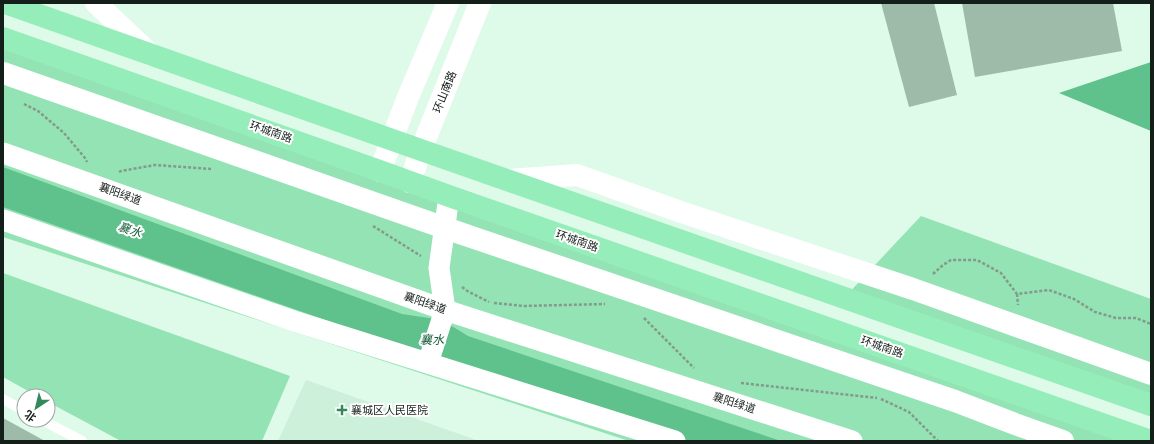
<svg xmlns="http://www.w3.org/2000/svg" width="1154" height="444" font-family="'Fira Sans','Noto Sans SC',sans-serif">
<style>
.built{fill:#ccf0d9}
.green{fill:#93e3b4}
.water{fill:#5fc18b}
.building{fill:#9ebaa8}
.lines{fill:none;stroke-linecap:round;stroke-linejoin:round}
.path{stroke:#85998c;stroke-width:2.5;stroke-dasharray:3 2;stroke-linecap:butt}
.lane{stroke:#fff;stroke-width:10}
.street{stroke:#fff;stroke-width:21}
.secondary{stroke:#fff;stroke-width:22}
.highway{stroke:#95edba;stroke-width:22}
.poi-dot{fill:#33895c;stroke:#fff;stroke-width:1.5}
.labels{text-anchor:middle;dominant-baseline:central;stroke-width:4;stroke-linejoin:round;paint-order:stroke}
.street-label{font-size:11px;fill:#151f19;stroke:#fff}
.poi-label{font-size:11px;fill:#151f19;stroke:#fff;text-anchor:start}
.water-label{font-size:12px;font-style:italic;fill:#165f3c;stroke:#fff}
</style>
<rect width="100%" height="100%" fill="#defae8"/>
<path class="built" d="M306,380l173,61h-201z"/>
<path class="green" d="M3,38l1148,403h-522l-626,-204z
M921,216l230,83v106l-307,-107z
M3,273l287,103 -28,65h-141l-73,-39v-6h-11l-34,-19z"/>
<path class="water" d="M1151,62v69l-92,-38z
M3,167l399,147 40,6 26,16 313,105h-102l-288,-98 -388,-136z"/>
<path class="building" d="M881,3h53l23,92 -48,12z
M962,3h151l9,48 -147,26z
M3,418l42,23h-42z"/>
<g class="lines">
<path class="path" d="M24,104l14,7 26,22 21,25 2,4
M119,172l2,-1 34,-6 56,4
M373,226l48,30
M933,274l10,-9 8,-5h26l24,13 16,21 32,-4 25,9 21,13 21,6h20l15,6
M462,287l7,5 20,10
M1017,294l1,11
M494,303l29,3 82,-2
M644,318l50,50
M741,383l136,15
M881,399l28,13 29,29"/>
<path class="lane" d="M3,399l21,12
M42,420l40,21"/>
<path class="street" d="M3,153l442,157 407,131
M3,220l291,101 381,120
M428,363l17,-53 -6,-42 10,-72"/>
<path class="secondary" d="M96,3l55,52
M3,73l442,155 510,173 60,23 48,17
M380,171l28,-74 40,-94
M508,180l69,-5 107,38 229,76 238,85
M410,182l11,-32 59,-147"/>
<path class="highway" d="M5,3l416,147 730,255
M3,38l377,133 69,25 702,245"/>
</g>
<path class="poi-dot" d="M340 404h4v4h4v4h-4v4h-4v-4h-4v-4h4z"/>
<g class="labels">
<g class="street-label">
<text transform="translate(445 92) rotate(-68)">环山南路</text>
<text transform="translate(271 132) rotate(19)">环城南路</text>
<text transform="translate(120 194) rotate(20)">襄阳绿道</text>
<text transform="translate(577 241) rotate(19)">环城南路</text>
<text transform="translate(425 303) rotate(19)">襄阳绿道</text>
<text transform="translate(882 347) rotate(19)">环城南路</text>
<text transform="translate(734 403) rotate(18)">襄阳绿道</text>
</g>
<g class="poi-label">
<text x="351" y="410">襄城区人民医院</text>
</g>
<g class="water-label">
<text transform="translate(130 230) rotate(19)">襄水</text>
<text x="432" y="340">襄水</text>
</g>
</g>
<rect width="1154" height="444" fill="none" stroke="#151f19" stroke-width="8"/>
<g transform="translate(36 408) rotate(215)"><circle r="19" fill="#ffffff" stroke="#a1a5a3"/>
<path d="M0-3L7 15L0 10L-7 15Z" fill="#33895c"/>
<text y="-6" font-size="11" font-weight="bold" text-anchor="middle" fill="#151f19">北</text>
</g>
</svg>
